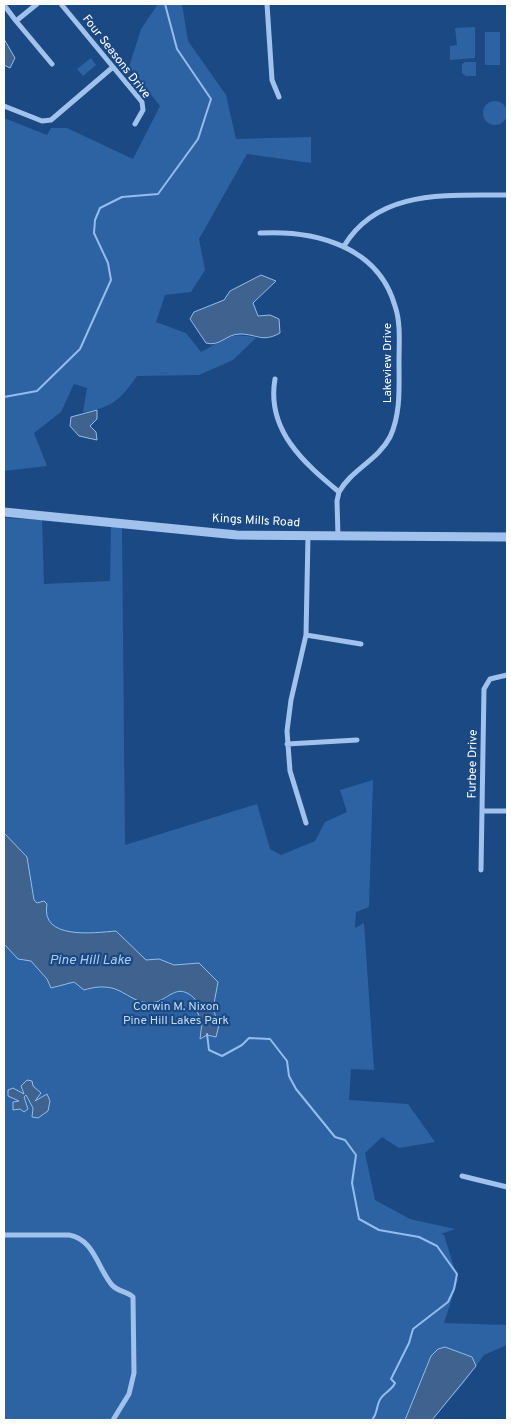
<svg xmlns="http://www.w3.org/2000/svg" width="511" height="1424" font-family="Overpass,sans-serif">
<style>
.green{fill:#2d63a3}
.water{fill:#3f628e;stroke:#92bdee}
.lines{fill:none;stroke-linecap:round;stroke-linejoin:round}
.stream{stroke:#92bdee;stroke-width:2}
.minor{stroke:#a0c2ec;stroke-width:5}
.tertiary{stroke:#a0c2ec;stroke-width:9}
.labels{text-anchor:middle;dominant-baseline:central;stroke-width:4.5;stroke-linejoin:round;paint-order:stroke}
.street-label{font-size:12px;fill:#fff;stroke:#1a4984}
.park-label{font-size:12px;fill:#c5dcf9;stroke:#1a4984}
.water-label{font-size:14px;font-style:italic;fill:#abccf3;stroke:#1a4984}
</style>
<rect width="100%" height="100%" fill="#1a4984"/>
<path class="green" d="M158,4h24l6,37 38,54 10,44 75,-2v26l-64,-9 -48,85 6,31 -14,22 -26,3 -9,27 30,11 15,19c23,-12 28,-21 55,-14l-23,22 -34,15 -62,1c-16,23 -25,32 -54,36l4,-24 -13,-4 -13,28 -27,21 13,33 -43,5v-353l43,17 4,-7h16l66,31 27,-53 -31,-39 12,-38z
M475,27v31l-25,2v-14l7,-1 -2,-17z
M485,32h15v33h-15z
M91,58l5,7 -13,11 -6,-7z
M465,62h11v14h-10l-4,-3v-9z
M483 113a12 12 0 1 1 24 0a12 12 0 1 1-24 0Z
M4,518l38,2 2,64 66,-3 1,-55 11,1 3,318 132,-41 13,45 11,6 34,-14 10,-19 22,-10 -7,-22 33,-10 -4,127 -13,5 -1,16 9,-5 10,147 -23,-1 -2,31 59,4 27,38 -36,6 -17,-11 -17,16 10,47 35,19 45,10 -14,5 3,1 14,45 -14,43 63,2v20l-23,10 -20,28 -32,37h-428z"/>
<path class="water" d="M4,39l11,19 -5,10 -6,-3z
M261,275l15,6 -23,22 5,13 12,-1 9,4 1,14c-18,10 -23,1 -40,1 -14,0 -20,13 -34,9l-16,-24 4,-7 30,-12 6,-9z
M97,410v9l-7,7 6,6 1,8 -18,-4 -9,-10 1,-9z
M4,833l23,24 7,43 3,3 7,-2 3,3c-7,36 46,29 69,27l30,29 13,-1 15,6 25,-2 19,19 -5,27 6,16 -3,12 -9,-2 -7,4 2,-16 -6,-14 -1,-10c-17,-17 -25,-1 -39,3 -19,4 -29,-10 -44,-14 -10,-2 -18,-1 -28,2l-10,-8 -23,6 -4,-9 -16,-18 -13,-2 -14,-15z
M27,1080l5,1 1,5 8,7 -6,8 12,-7 3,7 -2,10 -10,7 -6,-1 1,-9 -7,-13 -2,2 4,12 -4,3 -4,-3 -7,1v-8l6,-1 -11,-5v-6l5,-2 11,6 -3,-8z
M445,1347l27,10 4,9 -44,54h-27l26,-64 7,-7z"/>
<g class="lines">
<path class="stream" d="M4,397l33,-6 43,-42 31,-69 -3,-17 -14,-30 1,-13 5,-12 22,-11 36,-3 40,-55 13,-40 -34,-50 -12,-45
M207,1034l2,16 13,6 20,-11 7,-7 21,1 17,22 2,15 7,13 39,48 10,3 11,15 -4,28 7,36 20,11 40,7 18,9 20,28 -3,15 -6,13 -35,27 -4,14 -18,36 4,4c-3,7 -10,9 -14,15 -5,7 -3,15 -9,22"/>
<path class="minor" d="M61,4l81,98 1,8 -8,14
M267,4l5,76 7,17
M4,5l12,16 21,-17
M16,21l36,43
M4,106l38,15 9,-1 62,-53
M260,233c55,-3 118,13 135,73 6,17 4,38 4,56 0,25 2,51 -9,75 -12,23 -39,33 -51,55l-2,9 1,35
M344,246c35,-58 105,-50 163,-51
M275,379c-9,51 29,84 64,113
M306,635l55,9
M287,744l70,-4
M482,811h25
M306,823l-16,-52 -3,-40 4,-31 15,-65 2,-99
M481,870l3,-181 6,-10 17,-4
M462,1176l45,11
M4,1235h65c25,4 29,34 43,50 6,7 15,6 21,12l1,76 -5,21 -16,26"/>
<path class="tertiary" d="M4,512l233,23 270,2"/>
</g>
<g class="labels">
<g class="street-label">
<text transform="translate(116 57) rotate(52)">Four Seasons Drive</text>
<text transform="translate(388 363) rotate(-90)">Lakeview Drive</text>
<text transform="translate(256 521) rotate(3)">Kings Mills Road</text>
<text transform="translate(473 764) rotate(-89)">Furbee Drive</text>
</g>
<g class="park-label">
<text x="176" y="1007">Corwin M. Nixon<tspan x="176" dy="14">Pine Hill Lakes Park</tspan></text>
</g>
<g class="water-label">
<text x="90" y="960">Pine Hill Lake</text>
</g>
</g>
<rect width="511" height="1424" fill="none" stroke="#ffffff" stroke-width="10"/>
</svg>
